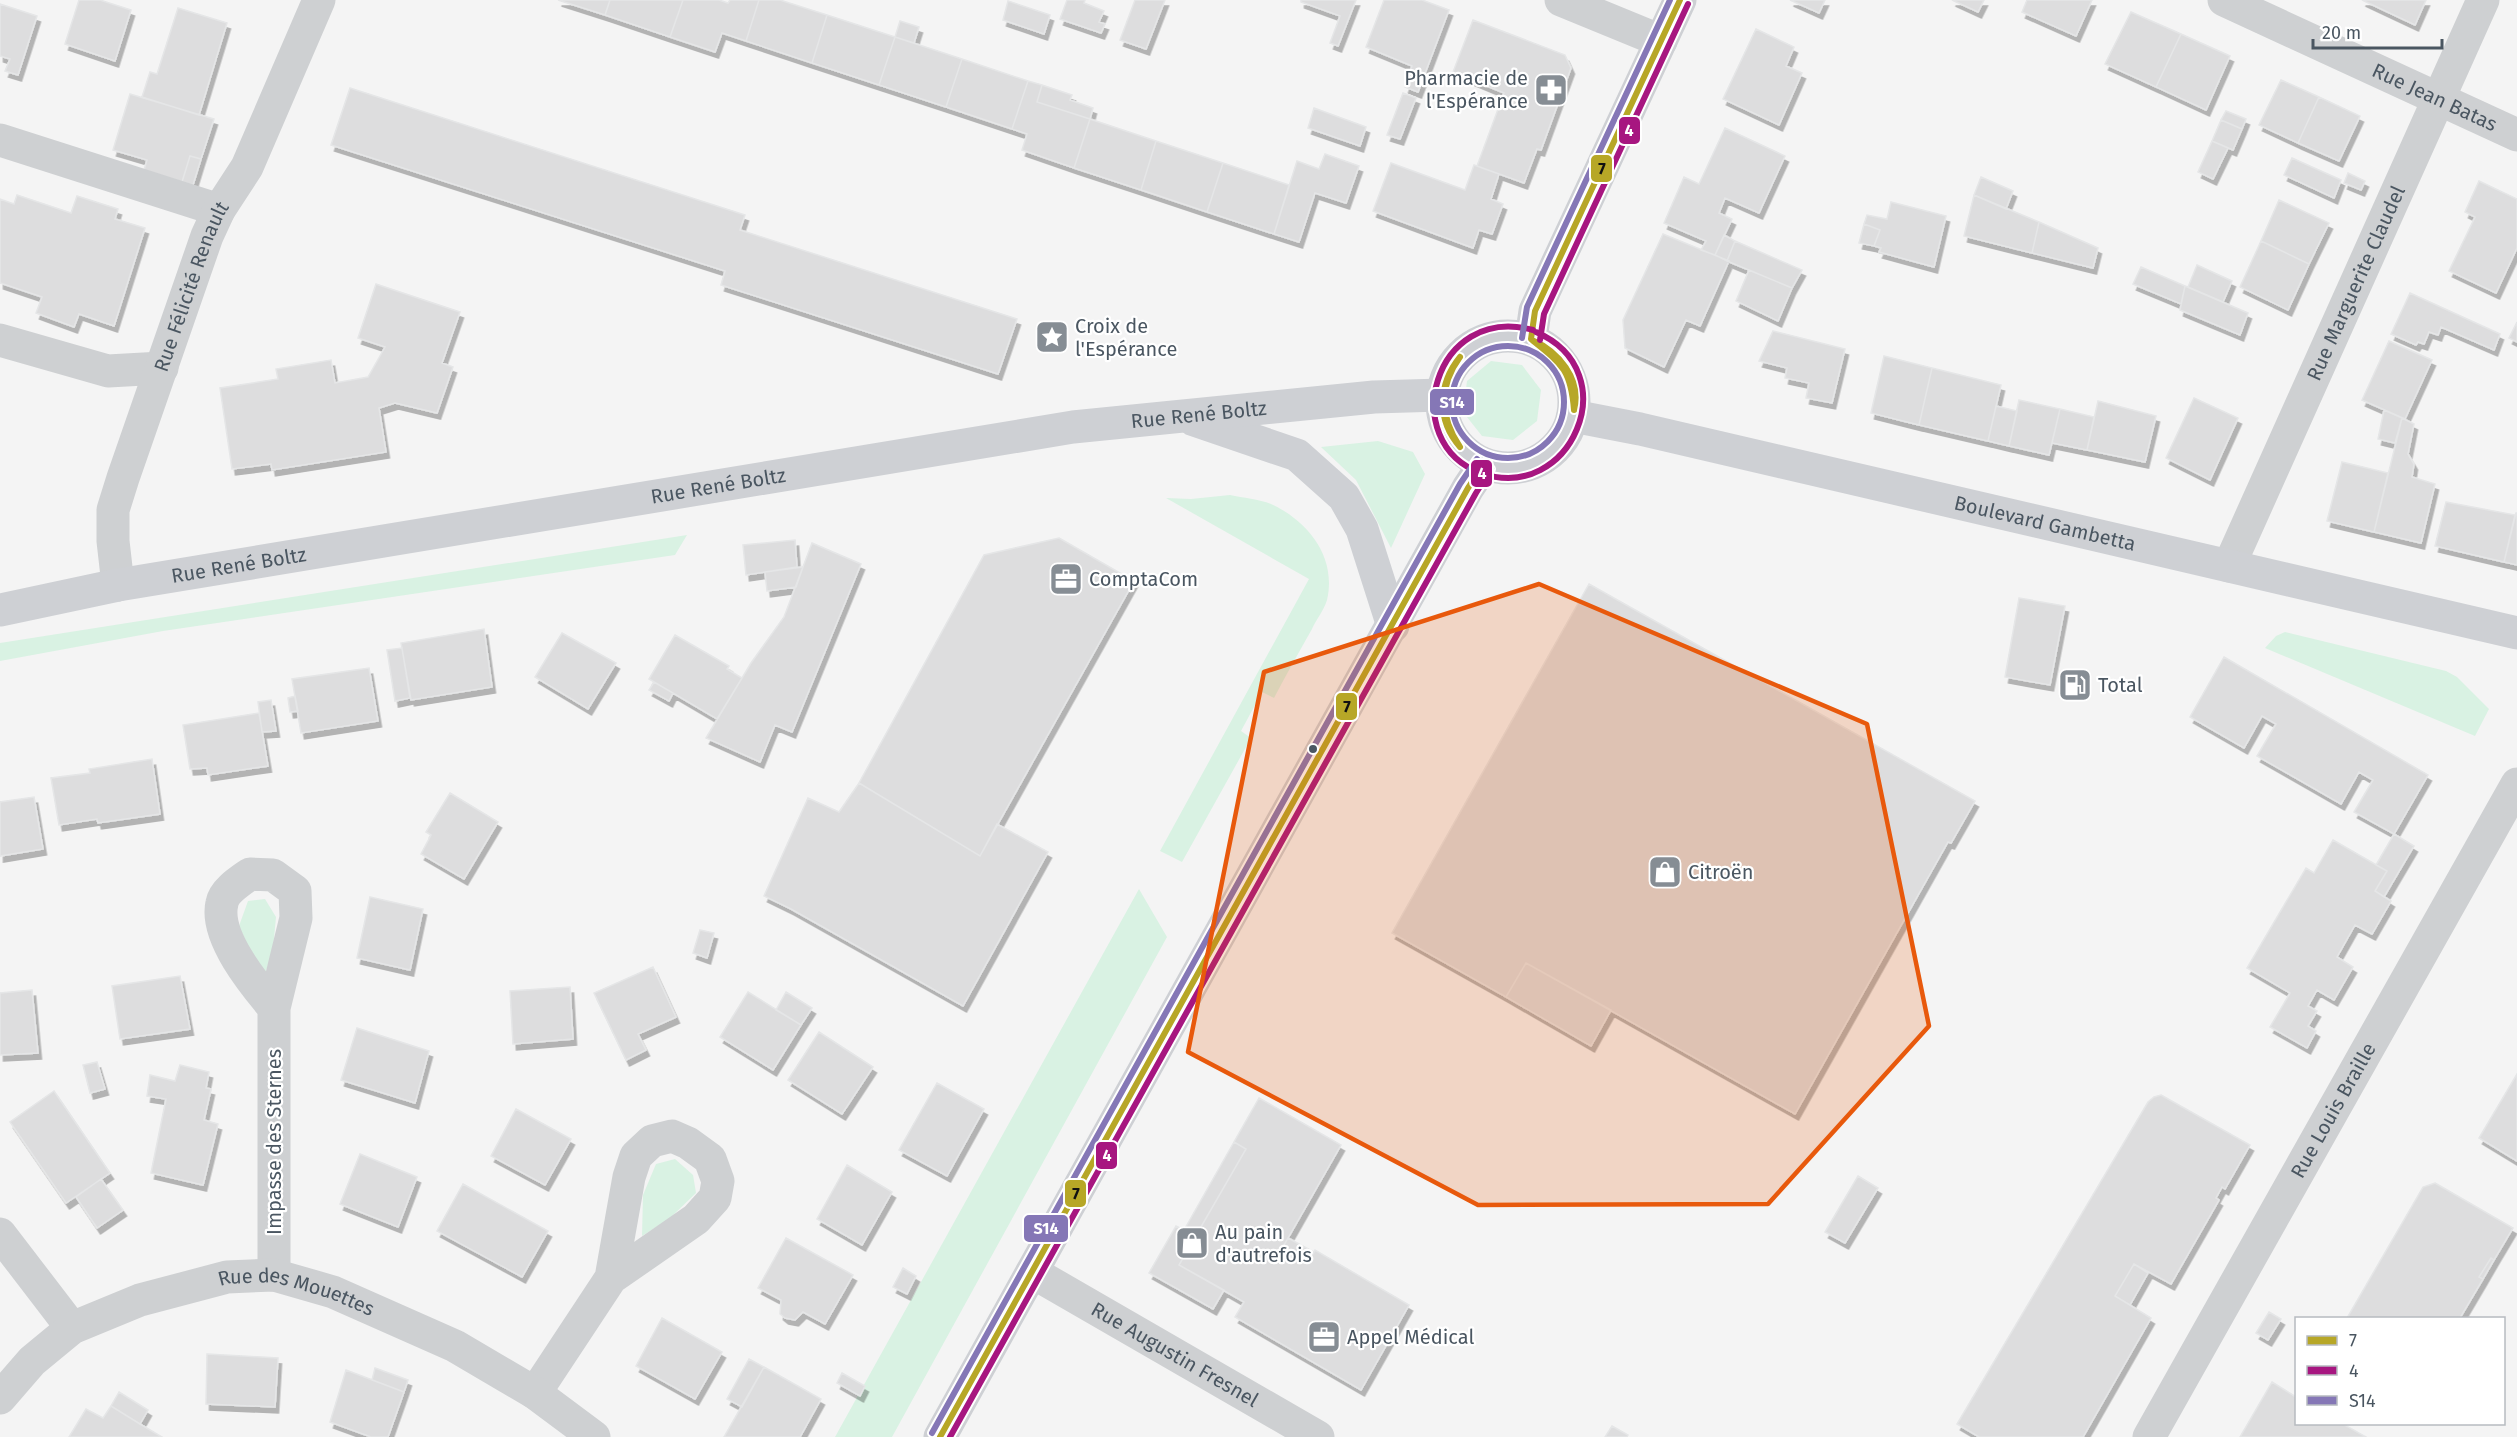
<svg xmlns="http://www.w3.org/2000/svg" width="2517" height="1437" font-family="'Fira Sans',sans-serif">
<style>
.green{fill:#d9f2e3}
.building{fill:#ddddde;stroke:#e5e6e7;stroke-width:1.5;filter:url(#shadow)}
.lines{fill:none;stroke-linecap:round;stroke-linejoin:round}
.minor{stroke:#ced0d2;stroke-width:33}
.tertiary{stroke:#ced0d2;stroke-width:33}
.secondary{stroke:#ced0d4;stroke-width:33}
.bus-1-casing{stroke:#fff;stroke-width:10}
.bus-2-casing{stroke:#fff;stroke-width:10}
.bus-3-casing{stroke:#fff;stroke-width:10}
.bus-1{stroke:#b7a727;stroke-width:6}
.bus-2{stroke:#a71680;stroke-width:6}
.bus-3{stroke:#8577b6;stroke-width:6}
.marked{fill:#e8590c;fill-opacity:0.2;stroke:#e8590c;stroke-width:4.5;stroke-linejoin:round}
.bus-dot{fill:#4a5661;stroke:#fff;stroke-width:2}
.labels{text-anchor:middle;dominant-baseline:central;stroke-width:4.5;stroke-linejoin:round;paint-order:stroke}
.poi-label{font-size:20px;fill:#4a5661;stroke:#fff;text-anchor:start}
.street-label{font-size:20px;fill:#4a5661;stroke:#fff}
.line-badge{stroke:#fff;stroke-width:2}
.badge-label{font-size:16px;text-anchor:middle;font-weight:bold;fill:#fff}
.pale-badge-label{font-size:16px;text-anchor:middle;font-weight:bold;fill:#111}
</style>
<defs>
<filter id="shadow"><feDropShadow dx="3.5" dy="6" stdDeviation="0" flood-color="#0004"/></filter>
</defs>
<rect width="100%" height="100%" fill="#f4f4f4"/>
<path class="green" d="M1491,361l31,4 19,25 -4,31 -24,19 -31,-4 -19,-24 4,-31z
M1378,441l35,11 12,22 -34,74 -35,-68 -35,-33z
M1230,495c13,3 29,4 41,9 37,17 66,53 56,96 -3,10 -11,20 -15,29 -13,23 -26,46 -38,69l-12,-6 -21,39 10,7 -69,124 -22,-11 149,-272 -143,-81 25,1z
M687,535l-12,20 -512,76 -163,30v-18z
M2285,632l161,39 11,6 32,32 -14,27 -210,-88 11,-12z
M1139,889l28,48 -275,500h-57z
M265,899l11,18 -3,32 -8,25 -13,-19 -13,-29 9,-25z
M675,1159l18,16 3,18 -27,26 -27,17 1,-41 13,-31z"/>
<path class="building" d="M79,0h21l31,10 -16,51 -50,-17z
M558,0h52l-5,15z
M610,0h73l-13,37 -65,-22z
M683,0h36l9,3 2,-3h29l-13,41 -24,-8 -7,19 -45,-15z
M759,0h21l47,15 -15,48 -66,-22z
M1067,0h18l-1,3 20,8 -5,11 6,2 -4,9 -41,-14z
M1135,0h30l-19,49 -26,-9z
M1301,0h55l-18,46 -8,-3 10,-27 -39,-14z
M1384,0h38l27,10 -31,82 -13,-5 7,-21 -46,-19z
M1790,0h35l-6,13z
M1952,0h32l-6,12z
M2027,0h65l-16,36 -54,-24z
M2362,0h64l-11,25z
M1008,1l42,14 -6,19 -41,-14z
M0,4l37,12 -19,59 -13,-4 5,-12 -10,-3z
M178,8l49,15 -28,92 -57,-18 8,-25 7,2z
M2131,12l50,22 -25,53 -51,-23z
M827,15l68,22 -16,48 -67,-22z
M1473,20l92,35 6,13 -30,82 -4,-1 -13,34 -47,-17 27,-73 -51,-21z
M900,21l19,6 -5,16 -19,-6z
M1756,29l38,18 -8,19 16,7 -23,52 -56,-26z
M2181,34l49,22 -24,54 -50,-23z
M895,37l67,22 -16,48 -67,-22z
M962,59l66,22 -16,48 -66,-22z
M2281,80l38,17 -21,46 -39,-18z
M1028,81l14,4 -5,17 53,17 -16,49 -52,-18 5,-16 -15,-5z
M1042,85l30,10 -2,5 23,8 -3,11 -53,-17z
M350,88l395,127 -5,15 277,89 -19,55 -277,-89 4,-14 -394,-126z
M1403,93l13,5 -16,41 -13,-4z
M130,94l84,25 -13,40 -11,-3 -8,26 -38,-12 3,-10 -34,-10z
M2319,97l41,19 -21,45 -41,-18z
M1314,108l52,19 -6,19 -52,-18z
M2226,111l20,8 -4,10 -21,-9z
M1090,119l66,22 -15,49 -67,-22z
M2221,120l21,9 -9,21 -21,-9z
M1725,128l60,28 -26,57 -34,-15 -6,15 13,6 -17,36 -14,-5 5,-9 -42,-18 20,-46 15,7z
M1156,141l67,22 -16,49 -66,-22z
M2212,141l16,7 -15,31 -15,-7z
M1325,154l34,12 -13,37 -31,-10 -16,49 -25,-8 23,-73 22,8z
M190,156l11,3 -8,26 -11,-3z
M2292,158l49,22 -7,18 -50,-23z
M1223,163l66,22 -15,49 -67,-22z
M1391,163l74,27 9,-25 25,9 -8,25 12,5 -11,30 -13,-4 -6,18 -100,-37z
M2348,173l17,8 -4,9 -17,-7z
M1981,177l32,14 -7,18 -32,-14z
M2479,181l38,18v49l-21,45 -47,-22 26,-54 -10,-5z
M17,195l54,18 6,-17 41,13 -3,10 30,9 -31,98 -35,-12 -5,13 -38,-14 6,-16 -42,-14v-84l14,5z
M1974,195l65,27 -7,31 -68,-17z
M2279,200l50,23 -20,41 -48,-23z
M1891,202l55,14 -12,51 -55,-15 2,-4 -7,-2 6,-16 -16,-6 3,-9 20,4z
M2039,222l59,26 -5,20 -61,-15z
M1864,224l16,6 -6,16 -15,-3z
M1663,234l66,27 -29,65 -14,-6 -22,47 -39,-19 -2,-28z
M1724,235l11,6 -8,20 -12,-6z
M1735,241l67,29 -10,18 -65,-27z
M2261,241l48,23 -21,46 -48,-23z
M2197,265l35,16 -9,21 -35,-15z
M2141,267l44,19 -4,18 -48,-20z
M1749,270l43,18 -14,33 -42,-20z
M376,284l84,28 -18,51 11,4 -16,46 -42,-10 -16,5 7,44 -114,18 -1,-6 -39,5 -12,-81 58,-9 -2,-10 55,-9 4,23 33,-6 17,-30 -27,-9z
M2185,286l63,27 -8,22 -60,-25z
M2410,293l90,41 -6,16 -53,-23 -3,8 -9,-3 -5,12 -6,-2 -2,3 -25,-11z
M2517,322v20l-8,-4z
M1773,331l72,18 -13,54 -26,-5 3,-15 -24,-5 2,-10 -28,-7z
M2389,341l43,19 -27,59 -43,-19z
M1884,356l48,12 -13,57 -48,-12z
M1932,368l69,17 -13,56 -69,-16z
M2194,398l44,20 -28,62 -44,-22z
M2019,400l41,9 -11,46 -40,-9z
M2098,401l58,15 -11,46 -58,-12z
M1996,406l21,5 -8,35 -21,-5z
M2060,409l34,8 -7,33 -35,-7z
M2384,410l18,8 -7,25 -17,-4z
M2402,418l12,6 -6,30 6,10 -2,13 23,7 -14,59 -47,-11z
M2342,462l46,11 -14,59 -47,-11z
M2446,502l69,13 -11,47 -69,-16z
M2516,513h1v52l-13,-3z
M1059,538l75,43 -154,275 -121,-73 125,-228z
M795,540l2,27 -51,8 -3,-30z
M812,543l49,21 -69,168 -17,-7 -15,37 -54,-24 45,-75 33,-46z
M803,567l-7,20 -29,4 -2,-19z
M1589,584l386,217 -24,42 -3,-1 -153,272 -269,-151 -20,34 -114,-64z
M2019,598l46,8 -15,79 -45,-8z
M484,629l8,58 -81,13 -10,-57z
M562,633l54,30 -28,46 -53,-32z
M675,635l54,31 -2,3 15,9 -25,41 -68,-40z
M402,648l8,50 -15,3 -8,-51z
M2224,657l204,118 -34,59 -40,-22 19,-32 -14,-8 -18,32 -84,-48 19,-32 -14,-8 -18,32 -54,-31z
M369,668l9,53 -77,12 -9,-54z
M654,682l19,11 -4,8 -20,-11z
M295,696l3,15 -8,1 -2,-14z
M271,700l5,31 -14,1 -4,-30z
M259,713l9,53 -60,9 -1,-7 -17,1 -7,-44z
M152,759l8,55 -62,9 -1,-4 -38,6 -8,-47 39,-5 -1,-4z
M859,783l121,73 17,-32 51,28 -85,154 -172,-97 -27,-13 44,-98 31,14z
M450,793l48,29 -34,57 -43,-25 10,-19 -5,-3z
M34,797l9,52 -43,7v-54z
M2394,834l20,12 -30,51 -9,-6 12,-20 -11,-6z
M2333,840l54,31 -12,20 16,10 -19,33 -17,-9 -18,32 16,10 -19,33 -17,-10 -9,16 9,5 -9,15 8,5 -9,17 -37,-21 20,-34 -43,-25 59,-100 8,5z
M370,897l53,12 -13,61 -53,-12z
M700,930l14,3 -7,25 -14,-5z
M1526,963l85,47 -20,36 -85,-49z
M653,967l23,50 -38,17 8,16 -20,10 -32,-67z
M180,976l10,53 -70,10 -8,-53z
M570,987l3,52 -60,5 -3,-53z
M32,990l6,63 -38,2v-62z
M748,992l53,33 -28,45 -53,-33z
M786,992l26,16 -11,17 -25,-15z
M357,1028l72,23 -14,52 -74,-23z
M819,1032l54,35 -31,47 -54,-34z
M97,1062l8,27 -15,4 -7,-28z
M180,1065l29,7 -3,16 5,1 -7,31 14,4 -15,61 -52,-12 15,-74 -19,-3 3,-21 25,6z
M2517,1074v87l-38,-23z
M937,1083l47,26 -37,67 -48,-26z
M54,1091l56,82 -44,30 -56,-81z
M2161,1095l89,50 -25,44 -3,-2 -6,11 3,2 -48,84 -37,-20 -19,32 36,22 -68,119h-104l-22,-13 191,-322 6,-5z
M1259,1098l82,47 -58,102 25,15 7,-12 94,55 -48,85 -126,-73 9,-15 -65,-37 67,-116 -12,-7z
M516,1109l55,30 -26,46 -54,-29z
M1234,1142l12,7 -67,116 45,25 -11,19 -64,-36 27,-47 8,4z
M360,1154l57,23 -19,50 -58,-23z
M847,1165l45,27 -30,53 -45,-26z
M1858,1176l20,12 -33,55 -20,-11z
M101,1179l22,31 -26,18 -21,-31z
M2435,1183l78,45 -19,32 -3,-2 -12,19 4,2 -23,39h-113l76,-131z
M463,1184l85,47 -26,46 -85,-46z
M786,1238l67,37 -28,49 -22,-12 -8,8 -10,-2 -5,-4 1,-14 -23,-12z
M1288,1238l26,14 -6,10 -25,-15z
M2491,1258l3,2 -11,19 -4,-2z
M2134,1264l14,9 -18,32 -15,-9z
M903,1268l13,8 -9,18 -14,-7z
M2269,1312l12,7 -13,21 -12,-7z
M662,1318l60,34 -27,47 -59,-33z
M207,1354l71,4 -3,49 -69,-3z
M749,1359l15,8 -22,40 -15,-8z
M764,1367l57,32 -21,38h-76z
M375,1368l33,12 -4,12 -32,-12z
M346,1370l58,22 -16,45h-17l-41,-15z
M842,1373l23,13 -5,10 -23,-13z
M2272,1382l24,15v27h47l23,13h-126z
M119,1392l29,18 -8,14 -29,-18z
M111,1406l29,18 22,13h-93l17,-28 17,9z
M1612,1426l16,9 -1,2h-22z"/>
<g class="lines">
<g class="minor">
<path d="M1561,0l100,41"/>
<path id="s1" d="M2224,0l293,135"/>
<path d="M0,140l219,70"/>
<path d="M0,340l108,31 54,-3"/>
<path id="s2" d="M2229,566l254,-566"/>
<path id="s3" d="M118,585l-5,-44v-31l10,-32 84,-242 12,-26 28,-43 72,-167"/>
<path d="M274,1008c-20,-24 -60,-72 -52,-105 2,-12 18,-22 28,-29l23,1 22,16 1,27 -22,90v267"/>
<path d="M0,1234l72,94"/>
<path d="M535,1393l76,-115 85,-59 19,-21 3,-17 -8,-22 -22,-16 -16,-7 -20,5 -16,15 -7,21 -18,101"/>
<path id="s4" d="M0,1398l32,-37 40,-33 68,-28 87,-23 47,-2 59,17 122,54 80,47 59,44"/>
<path id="s5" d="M2149,1437l368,-653"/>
</g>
<path class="tertiary" id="s6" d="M1032,1272l286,165"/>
<g class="secondary">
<circle cx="1508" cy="402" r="66"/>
<path d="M1531,339l4,-28 145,-311"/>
<path id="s7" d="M1573,416l67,13 877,204"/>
<path d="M1194,420l103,35 47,42 18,32 31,97"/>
<path id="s8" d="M0,610l118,-25 955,-158 301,-30 68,-2"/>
<path d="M940,1437l528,-949 16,-24"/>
</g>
<defs>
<path id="bus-1" d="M1531,339l4,-28 145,-311
M1532,340c26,11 50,39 42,70
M1532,340c30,24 39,30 42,70
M1460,447c-24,-27 -22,-63 0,-90
M1460,447c-20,-30 -22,-60 0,-90
M940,1437l528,-949 16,-24"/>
<path id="bus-2" d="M1533,330c-99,-27 -137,112 -52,143 89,32 148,-101 55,-141
M1540,340l4,-26 144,-310
M950,1437l526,-944 15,-24"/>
<path id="bus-3" d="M1522,338l5,-31 143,-307
M1452 402a56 56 0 1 1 112 0a56 56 0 1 1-112 0Z
M932,1433l528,-949 17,-25"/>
</defs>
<use href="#bus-1" class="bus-1-casing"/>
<use href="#bus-2" class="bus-2-casing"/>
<use href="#bus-3" class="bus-3-casing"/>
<use href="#bus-1" class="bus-1"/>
<use href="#bus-2" class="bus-2"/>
<use href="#bus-3" class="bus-3"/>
</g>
<path class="marked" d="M1539,584l328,140 62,302 -161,178 -290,1 -290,-153 76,-380z"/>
<defs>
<symbol id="pharmacy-square" viewBox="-11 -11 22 22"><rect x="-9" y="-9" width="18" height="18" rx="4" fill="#868d94" stroke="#fff"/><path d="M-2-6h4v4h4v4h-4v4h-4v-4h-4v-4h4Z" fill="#fff"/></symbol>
<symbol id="sight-square" viewBox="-11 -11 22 22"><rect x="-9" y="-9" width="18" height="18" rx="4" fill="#868d94" stroke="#fff"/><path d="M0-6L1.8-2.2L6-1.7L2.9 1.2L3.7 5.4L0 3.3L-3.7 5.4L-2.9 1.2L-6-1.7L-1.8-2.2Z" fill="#fff"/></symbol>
<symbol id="office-square" viewBox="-11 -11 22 22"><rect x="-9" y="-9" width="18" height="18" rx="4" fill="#868d94" stroke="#fff"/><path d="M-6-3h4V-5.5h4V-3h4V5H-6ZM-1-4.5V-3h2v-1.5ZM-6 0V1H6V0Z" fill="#fff"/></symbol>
<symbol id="fuel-square" viewBox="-11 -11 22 22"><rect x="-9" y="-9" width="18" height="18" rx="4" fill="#868d94" stroke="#fff"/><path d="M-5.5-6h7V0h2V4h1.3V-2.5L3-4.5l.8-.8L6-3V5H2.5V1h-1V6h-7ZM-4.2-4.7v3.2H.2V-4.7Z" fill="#fff"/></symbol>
<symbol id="shop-square" viewBox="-11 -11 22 22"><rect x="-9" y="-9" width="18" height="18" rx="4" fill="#868d94" stroke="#fff"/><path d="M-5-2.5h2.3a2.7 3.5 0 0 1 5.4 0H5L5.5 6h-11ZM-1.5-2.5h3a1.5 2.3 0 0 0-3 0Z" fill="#fff"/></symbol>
</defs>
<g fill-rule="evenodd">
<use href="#pharmacy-square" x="1532" y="71" width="38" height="38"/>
<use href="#sight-square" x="1033" y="318" width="38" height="38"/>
<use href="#office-square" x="1047" y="560" width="38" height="38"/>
<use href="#fuel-square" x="2056" y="666" width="38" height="38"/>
<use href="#shop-square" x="1646" y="853" width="38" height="38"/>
<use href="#shop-square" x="1173" y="1224" width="38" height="38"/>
<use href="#office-square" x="1305" y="1318" width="38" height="38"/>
</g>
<circle class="bus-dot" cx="1313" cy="749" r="5"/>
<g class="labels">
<g class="poi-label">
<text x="1528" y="78" text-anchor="end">Pharmacie de<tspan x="1528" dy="23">l'Espérance</tspan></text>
<text x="1075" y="326">Croix de<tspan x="1075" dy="23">l'Espérance</tspan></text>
<text x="1089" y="579">ComptaCom</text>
<text x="2098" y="685">Total</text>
<text x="1688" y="872">Citroën</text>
<text x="1215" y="1232">Au pain<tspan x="1215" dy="23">d'autrefois</tspan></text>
<text x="1347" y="1337">Appel Médical</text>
</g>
<g class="street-label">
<text stroke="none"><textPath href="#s1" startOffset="232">Rue Jean Batas</textPath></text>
<text stroke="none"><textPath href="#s2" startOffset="310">Rue Marguerite Claudel</textPath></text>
<text stroke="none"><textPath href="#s3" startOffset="312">Rue Félicité Renault</textPath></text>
<text stroke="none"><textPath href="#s8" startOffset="1215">Rue René Boltz</textPath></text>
<text stroke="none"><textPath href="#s8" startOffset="729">Rue René Boltz</textPath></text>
<text stroke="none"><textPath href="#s7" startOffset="484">Boulevard Gambetta</textPath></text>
<text stroke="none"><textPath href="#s8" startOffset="243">Rue René Boltz</textPath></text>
<text stroke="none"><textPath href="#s5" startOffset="375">Rue Louis Braille</textPath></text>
<text transform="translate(274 1142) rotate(-90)">Impasse des Sternes</text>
<text stroke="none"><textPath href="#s4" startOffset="336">Rue des Mouettes</textPath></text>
<text stroke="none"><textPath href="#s6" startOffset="165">Rue Augustin Fresnel</textPath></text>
</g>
</g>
<g class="line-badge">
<rect x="1618" y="116" width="23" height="29" rx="6" fill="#a71680"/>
<rect x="1590" y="154" width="23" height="29" rx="6" fill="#b7a727"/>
<rect x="1429" y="388" width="46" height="28" rx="6" fill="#8577b6"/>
<rect x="1470" y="459" width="23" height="29" rx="6" fill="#a71680"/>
<rect x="1335" y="692" width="23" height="29" rx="6" fill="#b7a727"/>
<rect x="1095" y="1141" width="23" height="29" rx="6" fill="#a71680"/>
<rect x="1064" y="1179" width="23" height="29" rx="6" fill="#b7a727"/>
<rect x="1023" y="1214" width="46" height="29" rx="6" fill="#8577b6"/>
</g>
<g class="badge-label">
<text x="1629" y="136">4</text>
<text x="1452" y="408">S14</text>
<text x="1482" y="479">4</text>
<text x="1107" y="1161">4</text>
<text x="1046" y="1234">S14</text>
</g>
<g class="pale-badge-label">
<text x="1602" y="174">7</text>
<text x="1347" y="712">7</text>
<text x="1076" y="1199">7</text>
</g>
<rect x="2295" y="1317" width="210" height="108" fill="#ffffff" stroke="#b7bbc0" stroke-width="1.5"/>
<rect x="2307" y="1336" width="30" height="9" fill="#b7a727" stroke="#b7bbc0" stroke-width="1.5"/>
<text x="2349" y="1347" font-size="18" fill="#4a5661">7</text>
<rect x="2307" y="1366" width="30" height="9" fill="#a71680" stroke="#b7bbc0" stroke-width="1.5"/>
<text x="2349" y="1377" font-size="18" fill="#4a5661">4</text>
<rect x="2307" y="1396" width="30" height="9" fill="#8577b6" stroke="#b7bbc0" stroke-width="1.5"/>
<text x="2349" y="1407" font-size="18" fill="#4a5661">S14</text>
<path d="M2313 39v9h129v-9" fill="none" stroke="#4a5661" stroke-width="3"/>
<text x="2322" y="39" font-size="18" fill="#4a5661" stroke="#ffffff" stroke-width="4.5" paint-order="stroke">20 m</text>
</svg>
